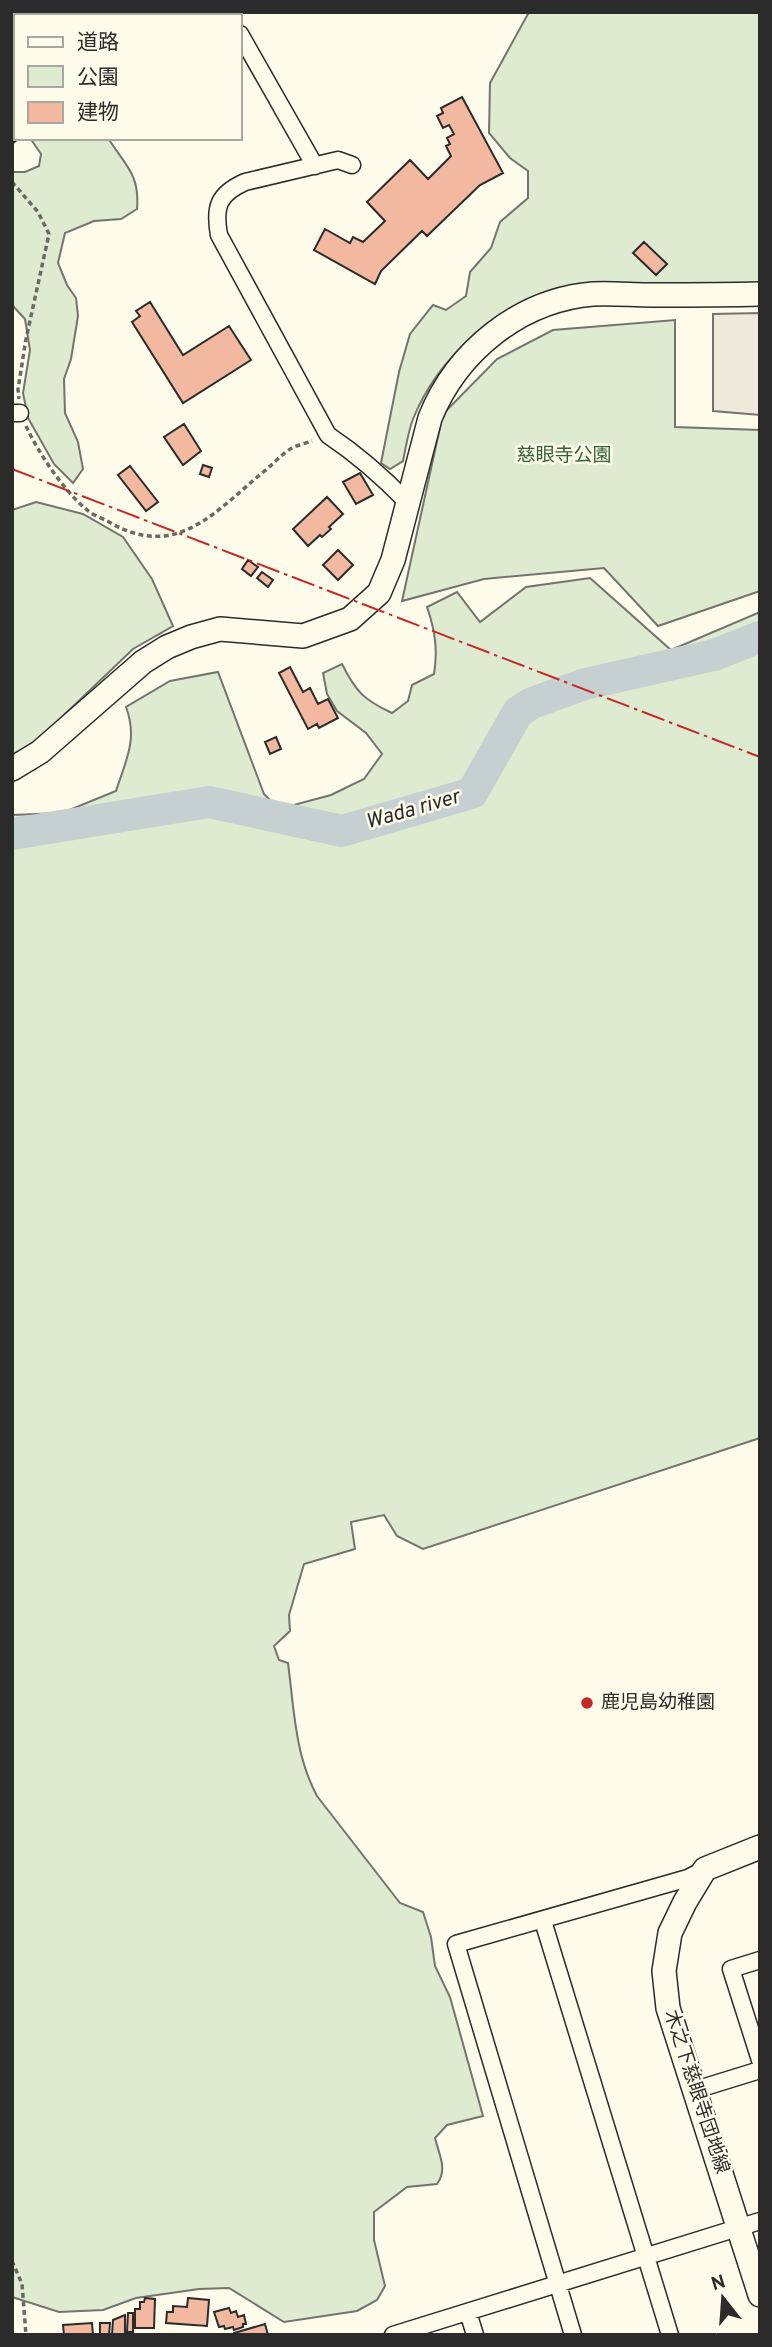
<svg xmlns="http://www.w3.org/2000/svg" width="772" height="2347" font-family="Overpass,'Noto Sans JP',sans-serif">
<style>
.green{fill:#deebd1;stroke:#74746e;stroke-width:2}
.parking{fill:#eceadb;stroke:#74746e;stroke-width:2}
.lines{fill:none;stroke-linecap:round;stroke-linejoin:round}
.river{stroke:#c7d0d0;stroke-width:32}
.building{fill:#f2b8a0;stroke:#2b2b2b;stroke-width:2}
.street-casing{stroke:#2b2b2b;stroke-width:19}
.secondary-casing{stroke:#2b2b2b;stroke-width:26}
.path{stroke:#6a6964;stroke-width:3.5;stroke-dasharray:5 3.5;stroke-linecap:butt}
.street{stroke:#fdfbea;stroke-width:16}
.secondary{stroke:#fdfbea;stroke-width:23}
.power{stroke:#c62828;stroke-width:2;stroke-dasharray:24 5 3.5 5;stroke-linecap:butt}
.poi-dot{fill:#c62828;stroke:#fdfbea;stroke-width:2.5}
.labels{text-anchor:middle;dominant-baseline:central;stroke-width:5;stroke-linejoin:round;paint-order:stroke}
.park-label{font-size:19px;fill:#34623c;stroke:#fdfbea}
.poi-label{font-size:19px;fill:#2b2b2b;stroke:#fdfbea;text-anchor:start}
.street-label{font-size:19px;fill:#2b2b2b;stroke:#fdfbea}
.water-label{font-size:21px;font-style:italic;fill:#2b2b2b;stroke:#fdfbea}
</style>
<rect width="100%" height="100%" fill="#fdfbea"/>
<path class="green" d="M529,12h231v271c-41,1 -83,1 -124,1 -23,0 -52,-3 -75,4 -64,18 -123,69 -148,131 -5,13 -7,28 -10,42l-13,8 -9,-6 18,-91 11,-38 23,-29 13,5 20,-14 4,-24 21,-24 9,-26 28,-24v-27l-18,-13 -21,-25 1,-50z
M30,138h78c17,27 32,36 29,71l-16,10 -27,2 -29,12 -7,30 9,22 9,13 2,18 -7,43 -7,20 1,34 13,29 5,27 -10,14 -19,-19 -26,-46 -5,-25 7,-43 -5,-31 -13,-14v-133h13l14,-6 2,-12z
M675,320v107l85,3v161l-102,35 -54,-58 -120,11 -82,22 41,-187 54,-55 56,-29z
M36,502l47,12 40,23 29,42 21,47 -40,23 -90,86 -31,24v-249z
M590,578l81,72 89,-38v826l-337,111 -26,-13 -13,-21 -33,7 4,27 -51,15 -15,51 1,16 -16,15 5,14 9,3c6,46 7,92 29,133l83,107 23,9 8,25 4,29 15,31 33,119 -36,9 -12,13c4,17 13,31 2,46l-30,3 -33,25v28l11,46 -8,14 -20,11 -73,11 -55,-34 -30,1 -63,9 -33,12 -44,2 -47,-15v-1482l50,-2 54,-22c10,-31 22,-52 10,-84l44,-26 48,-9 46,122 15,15 52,-14 33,-16 18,-25 -16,-21 -29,-22 -10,-17 -4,-21 19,-9c14,28 22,36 50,49l16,-12 4,-16 22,-11c4,-24 1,-44 -7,-67l30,-15 23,30 46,-35z"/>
<path class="parking" d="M760,313v102l-47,-4v-97z"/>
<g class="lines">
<path class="river" d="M12,834l197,-32 133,29 130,-38 46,-81 14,-9 53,-19 129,-29 46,-18"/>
</g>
<path class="building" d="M20,12h28l1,4h-33v28l-4,1v-29z
M176,12h30l2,4h-39z
M462,97l41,76 -23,12 -53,51 -5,-5 -41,40 -6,13 -61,-34 11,-21 25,14 3,-6 10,5 22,-21 -18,-19 43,-42 18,19 23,-23 -5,-10 4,-2 -3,-6 7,-4 -5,-9 -6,3 -6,-12 6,-3 -2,-5z
M14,115l2,23h3l-7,6v-27z
M644,242l23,22 -11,11 -23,-22z
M150,302l33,53 46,-29 22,34 -68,43 -51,-81 8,-6 -4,-5z
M184,424l17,27 -18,14 -19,-28z
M203,465l9,3 -3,9 -9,-3z
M130,466l28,36 -12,9 -28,-36z
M360,473l13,22 -17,9 -13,-22z
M327,497l16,17 -14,13 2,2 -9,8 -2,-2 -12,11 -15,-17z
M338,550l15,15 -15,15 -15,-15z
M248,560l10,7 -7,9 -9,-7z
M262,572l11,8 -5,7 -11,-9z
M290,667l13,25 7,-4 8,16 10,-5 10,19 -19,10 -2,-4 -9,5 -29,-56z
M276,737l5,12 -11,5 -5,-12z
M145,2298l10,1 -1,29h-19v-19h5v-7h4z
M188,2298l21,2 -2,26 -41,-3 1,-11h6v-6l14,1z
M229,2308l2,5 5,-2 2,6 6,-2 2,9h-3v3l-9,3 -1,-3 -8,2 -1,-3 -5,1 -5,-15z
M128,2313h5v19h-6z
M125,2315v20h-13l1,-15z
M92,2323l1,12h-29l-1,-10z
M100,2323h10l-1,12h-9z
M265,2324l3,11h-34v-2z"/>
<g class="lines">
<defs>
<path id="street" d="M228,12l2,4
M240,34l75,132
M352,165l-14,-5 -93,22c-27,12 -31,25 -26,53l109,200c30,20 55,42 80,68
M12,413h8
M543,1921l127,414
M760,1960l-29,9 29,91
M695,2090l65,-20
M468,2312l7,23
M393,2335l367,-114
M573,2335l-117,-391 232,-66 15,-8"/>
<path id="secondary" d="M12,769l28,-17 103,-90 24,-15 24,-10 29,-8 83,7 47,-17 29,-26 14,-33 37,-142c27,-67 90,-118 163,-124 19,-1 40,1 59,1 36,0 72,0 108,-1
M760,1847l-55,22 -20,33 -15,31 -6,38 4,37 92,287"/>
</defs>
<use href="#street" class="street-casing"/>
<use href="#secondary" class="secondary-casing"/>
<path class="path" d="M12,182l26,30 11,22 -23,105 -8,50 1,10
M26,426c12,26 37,64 60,83 6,6 16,9 23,13 69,40 107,-12 158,-53 8,-7 16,-16 25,-21 6,-3 14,-5 20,-7
M12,2261l10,23 4,51"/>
<use href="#street" class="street"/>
<use href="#secondary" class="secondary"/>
<path class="power" d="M12,469l748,288"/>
</g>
<circle class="poi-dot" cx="587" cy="1703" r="7"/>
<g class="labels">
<g class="park-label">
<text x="564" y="456">慈眼寺公園</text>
</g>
<g class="poi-label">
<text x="601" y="1703">鹿児島幼稚園</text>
</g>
<g class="street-label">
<text transform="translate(696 2092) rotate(72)">木之下慈眼寺団地線</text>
</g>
<g class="water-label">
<text transform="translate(413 810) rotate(-16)">Wada river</text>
</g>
</g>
<rect width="772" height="2347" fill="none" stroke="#2b2b2b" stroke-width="28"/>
<rect x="14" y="14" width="228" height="126" fill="#fdfbea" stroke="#a9a89e" stroke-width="2"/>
<rect x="28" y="37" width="35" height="10" fill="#fdfbea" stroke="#a9a89e" stroke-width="2"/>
<text x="77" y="49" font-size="21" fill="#2b2b2b">道路</text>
<rect x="28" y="66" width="35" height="21" fill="#deebd1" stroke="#a9a89e" stroke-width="2"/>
<text x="77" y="84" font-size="21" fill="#2b2b2b">公園</text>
<rect x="28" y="102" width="35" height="21" fill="#f2b8a0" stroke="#a9a89e" stroke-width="2"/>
<text x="77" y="119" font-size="21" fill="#2b2b2b">建物</text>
<g transform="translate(723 2298) rotate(343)" stroke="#fdfbea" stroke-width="5" paint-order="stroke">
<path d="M0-5L12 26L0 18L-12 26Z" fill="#2b2b2b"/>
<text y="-10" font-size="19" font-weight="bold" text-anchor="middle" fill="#2b2b2b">N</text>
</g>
</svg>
